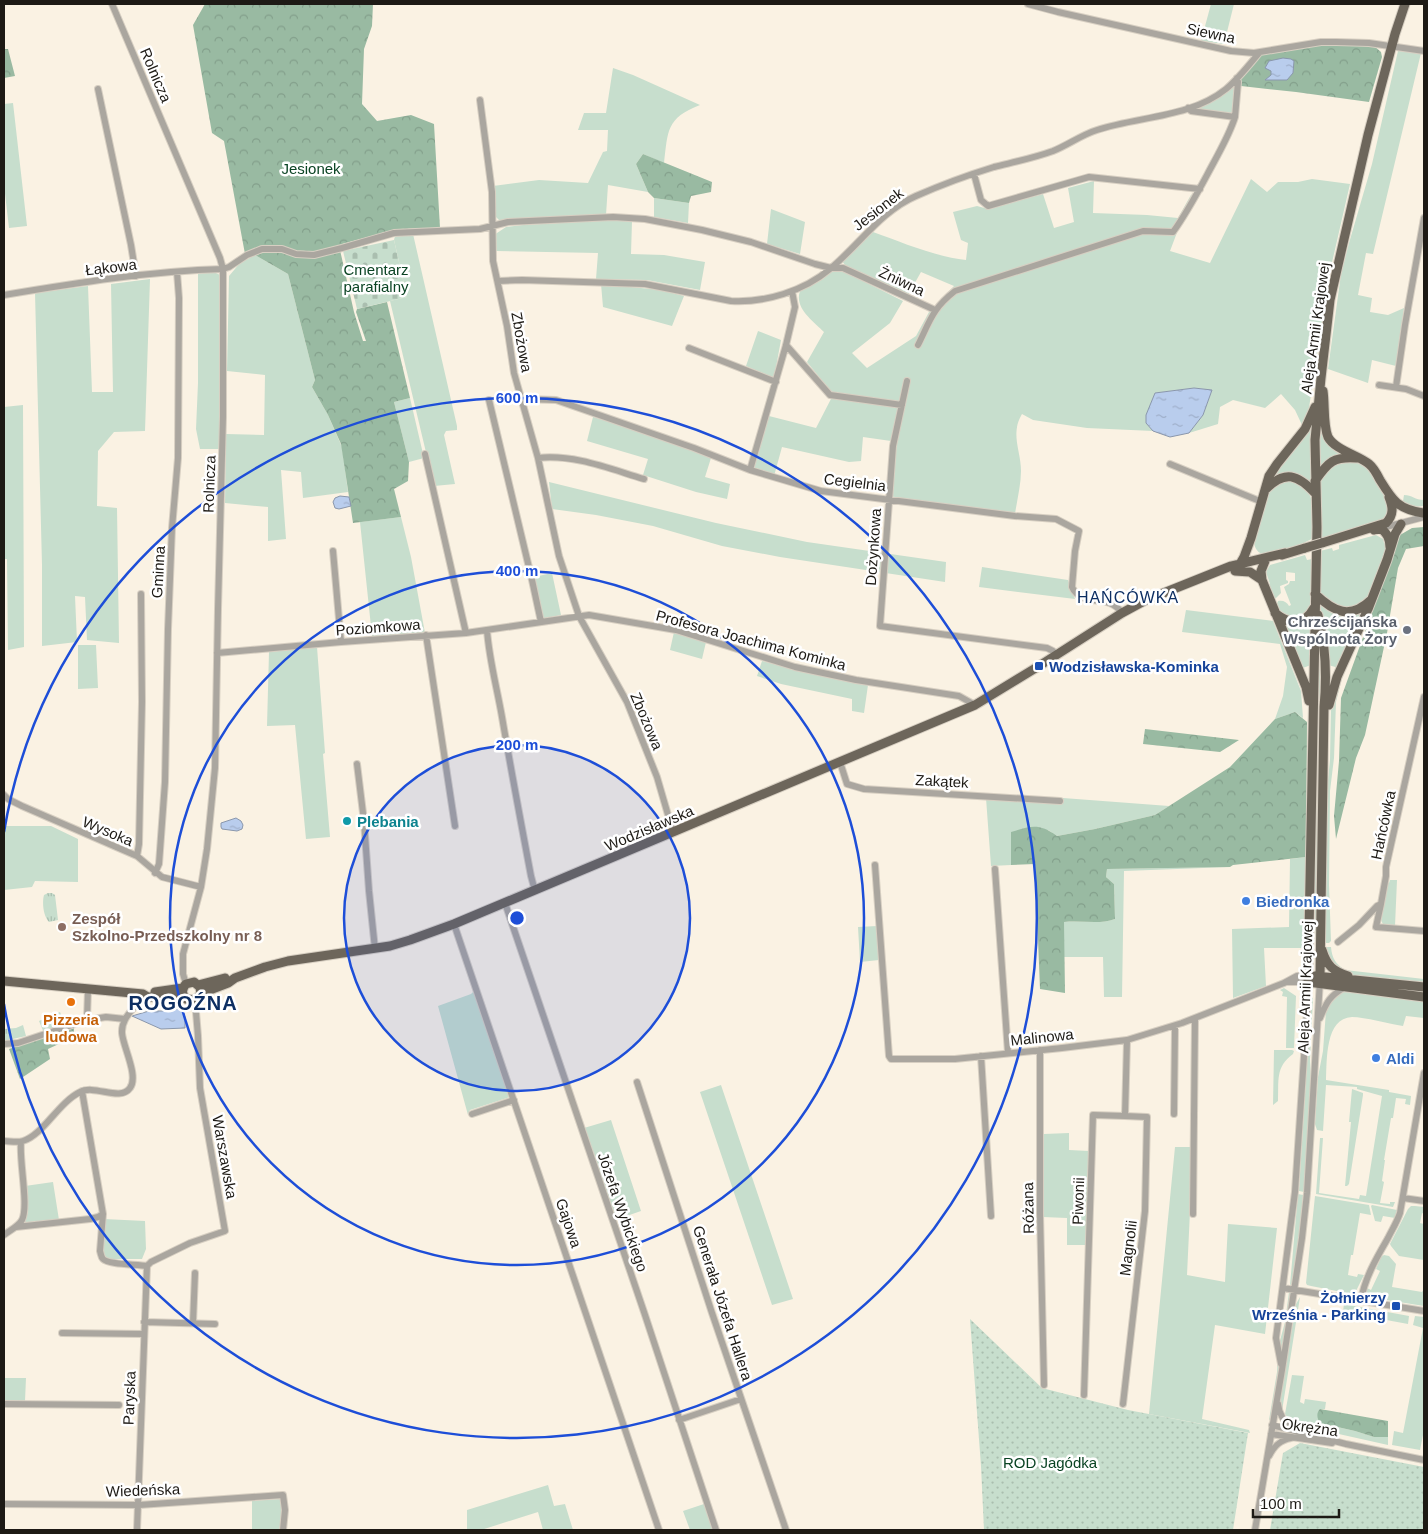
<svg xmlns="http://www.w3.org/2000/svg" width="1428" height="1534" font-family="Helvetica,sans-serif">
<style>
.grass{fill:#c7decd}
.forest{fill:url(#forest-crowns)}
.cemetery{fill:url(#cemetery-stones)}
.park{fill:url(#park-tufts)}
.garden{fill:url(#garden-dots)}
.water{fill:url(#water-ripples);stroke:#8a97ac}
.lines{fill:none;stroke-linecap:round;stroke-linejoin:round}
.minor-casing{stroke:#d7cfc2;stroke-width:8}
.major-casing{stroke:#d7cfc2;stroke-width:11}
.minor{stroke:#aaa69f;stroke-width:6}
.major{stroke:#6d665b;stroke-width:9}
.major-bridge-casing{stroke:#d7cfc2;stroke-width:11;stroke-linecap:butt}
.major-bridge{stroke:#6d665b;stroke-width:9}
.ring{fill:none;stroke:#1d4ed8;stroke-width:2.5}
.worship-dot{fill:#6b7280;stroke:#fff;stroke-width:2}
.transit-dot{fill:#1a4fb4;stroke:#fff;stroke-width:2}
.culture-dot{fill:#0f9aa8;stroke:#fff;stroke-width:2}
.shop-dot{fill:#3f7fe0;stroke:#fff;stroke-width:2}
.education-dot{fill:#8d6e63;stroke:#fff;stroke-width:2}
.food-dot{fill:#e8710a;stroke:#fff;stroke-width:2}
.labels{text-anchor:middle;dominant-baseline:central;stroke-width:5;stroke-linejoin:round;paint-order:stroke}
.street-label{font-size:15px;fill:#1d1a15;stroke:#fff}
.park-label{font-size:15px;fill:#0a4323;stroke:#fff}
.worship-label{font-size:15px;font-weight:bold;fill:#5b616d;stroke:#fff;text-anchor:end}
.transit-label{font-size:15px;font-weight:bold;fill:#164399;stroke:#fff;text-anchor:start}
.culture-label{font-size:15px;font-weight:bold;fill:#0d838f;stroke:#fff;text-anchor:start}
.shop-label{font-size:15px;font-weight:bold;fill:#366cbe;stroke:#fff;text-anchor:start}
.education-label{font-size:15px;font-weight:bold;fill:#785e54;stroke:#fff;text-anchor:start}
.food-label{font-size:15px;font-weight:bold;fill:#c56008;stroke:#fff}
.neighbourhood-label{font-size:16px;letter-spacing:1px;fill:#0d2e62;stroke:#fff}
.district-label{font-size:20px;font-weight:bold;letter-spacing:1px;fill:#0d2e62;stroke:#fff}
.centre{fill:#1d4ed8;stroke:#fff;stroke-width:2.5}
.ring-label{font-size:15px;text-anchor:middle;font-weight:bold;fill:#1d4ed8;stroke:#fff;stroke-width:5;stroke-linejoin:round;paint-order:stroke}
</style>
<defs>
<pattern id="forest-crowns" width="20" height="18" patternUnits="userSpaceOnUse" patternTransform="scale(1.25)"><rect width="20" height="18" fill="#99baa2"/><path d="M2 6a3 3 0 1 1 6 0M12 15a3 3 0 1 1 6 0" fill="none" stroke="#839f8b"/></pattern>
<pattern id="cemetery-stones" width="16" height="16" patternUnits="userSpaceOnUse" patternTransform="scale(1.25)"><rect width="16" height="16" fill="#c7decd"/><path d="M2 7V4a2 2 0 0 1 4 0v3zM10 15v-3a2 2 0 0 1 4 0v3z" fill="#aabeaf"/></pattern>
<pattern id="park-tufts" width="24" height="20" patternUnits="userSpaceOnUse" patternTransform="scale(1.25)"><rect width="24" height="20" fill="#c7decd"/><path d="M3 7l-1-3M5 7V3M7 7l1-3M15 17l-1-3M17 17v-4M19 17l1-3" fill="none" stroke="#aabeaf"/></pattern>
<pattern id="garden-dots" width="8" height="8" patternUnits="userSpaceOnUse" patternTransform="scale(1.25)"><rect width="8" height="8" fill="#c7decd"/><path d="M2 2h.1M6 6h.1" fill="none" stroke="#aabeaf" stroke-width="1.8" stroke-linecap="round"/></pattern>
<pattern id="water-ripples" width="26" height="14" patternUnits="userSpaceOnUse" patternTransform="scale(1.25)"><rect width="26" height="14" fill="#b9cded"/><path d="M2 4q2-2 4 0t4 0M15 11q2-2 4 0t4 0" fill="none" stroke="#9fafca"/></pattern>
</defs>
<rect width="100%" height="100%" fill="#faf2e3"/>
<path class="grass" d="M1211,4h23l-10,40 -23,-3z
M1398,51l23,2 -48,201 -7,-1 -8,42 14,3 -2,14 18,3 16,-7 -8,58 -24,-6 -4,23 -40,-14 13,-95 8,-31 23,-79z
M613,68l20,7 67,30c-34,13 -32,26 -36,58l-21,-9 -7,10 12,28 -40,-7 -2,30 -107,5 -4,-4 -2,-30 46,-6 49,3 15,-31 4,-1 1,-21h-30l6,-17h22z
M1235,85l-3,27 -4,2 -32,-5z
M13,103l14,123 -18,2 -5,-43v-81z
M1251,179l16,13 11,-10h20l14,-3 38,5 -22,96 -19,128 -7,17 -7,-15 -14,-16 -16,14 -32,-8 -13,7 -2,17 -29,9 14,-18 9,-25 -18,-2 -39,5 -9,30 7,8 -66,-3 -54,-8 -11,-6c-12,20 -1,37 -1,57 0,14 -4,29 -6,43l-127,-18 3,-55 -28,-4 -2,24 -12,1 -67,-15 -8,29 -22,-8 17,-52 47,12 16,-31 -3,-8 -22,-27 17,-30c-11,-11 -30,-24 -24,-41l23,-12 10,-9 10,1 60,30 -13,22 -38,30 15,15 49,-32 13,-24 25,-26 -33,-14 -13,23 -63,-30 -3,-4 31,-29c28,10 63,25 93,28l2,-17 -7,-3 -8,-28 24,-6 11,3 55,-15 11,34 20,-6 -6,-34 26,-7 -1,32 54,2 31,3 14,-25 -22,58 40,12z
M654,198l35,5 -1,20 -34,-6z
M771,209l34,13 -5,32 -33,-10z
M614,220l18,1 -1,33 33,1 41,7 -5,28 -53,-10 -51,-1 2,-26 -102,-2 -2,-16 12,-8 17,-2z
M413,234l44,192v4l-11,1 -2,4 11,49 -21,2 -44,-185 17,-4 -13,-57 1,-4z
M255,255l33,19 27,106 -3,7 16,28 14,32 6,45 -45,6 -2,-26 -20,-2 5,69 -18,2v-34l-43,-4 1,-69 38,1 1,-60 -38,-4 2,-95 11,-13z
M198,273h18l4,2 -1,174h-19l-4,-20 2,-46z
M150,279l-5,152 -31,1 -16,19 -1,55 20,2 2,135 -32,-3 -2,-43 -10,-1 2,46 -35,4v-81l-7,-272 53,-7 4,106h21l-2,-108z
M601,284l60,6 23,6 -12,30 -69,-19z
M758,331l23,9 -7,38 -28,-12z
M410,398l14,60 -15,4 -15,-60z
M23,405l1,242 -16,3 -1,-91h-3v-152z
M593,417l61,17 57,24 -6,19 25,7 -3,15 -31,-7 -53,-17 5,-16 -61,-18z
M1311,423h3l-2,59c-14,-7 -23,-13 -39,-5z
M1320,424l23,29 -15,6 -9,9z
M1342,461l16,1 10,6 22,35 -4,16 -65,20 -1,-54c3,-12 11,-18 22,-24z
M1286,481c33,3 27,32 27,57 -9,6 -41,19 -51,16 -5,-2 -8,-7 -8,-13l14,-48 5,-6z
M549,482l167,41 91,19 139,20 -1,20 -165,-25 -58,-11 -69,-20 -57,-11 -44,-6z
M1404,495c8,0 11,5 20,5v6c-8,1 -15,1 -21,-5z
M401,517l10,40 14,76 -53,3 -12,-114z
M1376,535l7,4 1,4h4c-5,15 -12,46 -23,57 -13,13 -39,8 -45,-10 -3,-10 0,-28 0,-39l12,-3 1,3 6,-2v-4z
M1305,555l2,5 5,-1c0,16 6,59 -17,59 -8,0 -15,-5 -19,-12l2,-5c5,-1 9,1 11,5l2,-1 -7,-18 5,-3 1,-3h5v-8l-9,-1v8l2,1v2l-8,3 1,7 -5,5 -4,-1 -5,-11 3,-2 -4,-12 4,-7z
M982,567l86,13 7,19 -96,-12z
M552,573l9,42 -19,4 -8,-42z
M1320,605c16,13 25,12 43,6l-24,57 -11,-3z
M1186,610l87,11 28,70 2,27 -8,-6 -20,7 8,-23 4,-29 -7,-23 -98,-12z
M1311,619v46l-11,4 -18,-46 9,3z
M674,632l32,10 -4,17 -32,-9z
M78,645h18l2,43 -20,1z
M317,647l8,106 -2,1 7,83 -24,2 -11,-114 -28,1 2,-74z
M762,661l44,11 62,13 -4,28 -12,-2v-12l-71,-15 -24,-8z
M1317,668l7,1 -7,274h-2v-30l-2,-32z
M1343,674l-7,28 -2,56 -4,33 -1,94 2,56 -2,2h-5l3,-153 3,-30 1,-55 2,-10z
M986,798l76,6 1,-6 106,8 -14,9 -60,14 -38,7 -9,-6 -37,3v32l-20,1z
M4,826h47l27,13v43l-43,-1 -3,6 -28,3z
M1306,857l-3,91h-39l2,38 -33,12 -1,-69 57,-2 1,-68z
M1230,867l-106,4 -2,126h-18l-1,-40h-39v-35c18,-2 35,3 51,-3l-1,-35 -8,-7 1,-8z
M1390,880h7l-2,46c-4,0 -9,1 -12,-2 -6,-7 2,-32 4,-41h2z
M877,926l2,34 -19,2 -2,-35z
M1323,947h8c1,12 5,17 14,23l79,9v5l-74,-9 -15,-8z
M1284,988l12,8 -2,52h-8l1,-51 -5,-1 1,-4 -3,-2z
M1345,990l79,11v17l-18,-2 -3,10c-14,-2 -38,-9 -51,-9 -27,1 -25,43 -26,63l63,10v2l22,4 -1,9 -5,-1 1,-5 -10,-1 -3,20h-2l-7,42h1l-3,21 2,1 -4,21 10,1v-2h5l-2,5 -77,-13 4,-56h3l-4,55 40,6 1,-4 6,1 16,-100 -25,-7v-2l-31,-2 -3,46 -6,-1 -2,-6 3,-47 5,-26 3,-40c3,-10 11,-15 19,-21z
M474,991l36,106 -40,13 -2,5 -30,-109 33,-12z
M1311,998h2l-3,61 1,21 -7,112 -5,-1z
M60,1012l5,12 -21,9 -5,-12z
M1274,1050h18l2,1 -1,3c-18,13 -14,27 -15,47l-5,4z
M721,1085l72,214 -21,6 -72,-213z
M1352,1089l11,4v2l-14,89 -2,2h-2l6,-64h-2z
M611,1120l30,91 -26,9 -31,-92z
M1069,1133v17l20,1 -3,94h-19v-27l-24,-1 1,-83z
M1175,1147h18l-6,128 38,7 3,-58 49,4 -12,106 -50,-9 -13,94 47,11 1,3 -101,-19z
M53,1182l6,38 -35,3 4,-11 -3,-26z
M1298,1194l5,1 -3,34 -8,55 -2,1z
M1315,1196l54,9 2,10 -11,-2 -7,42h-2l-3,20 9,2 1,-3 6,1 -9,18 -3,1 -41,-8 -4,-1 -1,-2z
M1372,1205l25,5 -2,8 -12,-2 -2,6 -6,-1 -4,-15z
M1411,1206h4l9,1v7l-2,-1 -2,10 4,1v36l-25,-4 -8,-10 -1,-2 18,-35z
M104,1219l41,2 1,28 -4,10h-34c-10,-8 -5,-27 -4,-40z
M1384,1255l5,1 7,8 -4,23 30,5 2,-3v17l-50,-8 -5,-3h-3l1,-7 4,2 9,-19 -4,-2 5,-12z
M1289,1292h2l-20,127 -2,1 8,-48 1,-24 7,-26z
M1300,1297l-18,114 -2,-11 16,-96z
M1344,1304l65,12 -1,8 -65,-12z
M1415,1316l9,1v113l-4,20 -28,-5 2,-14 9,2 20,-105 -10,-3z
M1292,1375l12,1 -4,26 4,2 1,-5 21,3 -1,7h-5v14l35,8 19,6h14v8l-85,-19 -13,-5 -5,-7z
M4,1378h22l-1,23h-21z
M548,1485l6,21 11,-2 8,26h-30l-5,-18 -57,18h-14v-20z
M280,1499l1,1 2,14 -4,16h-27v-29z
M704,1504l9,26h-23l-7,-19z"/>
<path class="forest" d="M205,4h168l-1,22 -8,23 -2,55 15,17 34,-6 23,9 6,104 -41,1 -57,15 -2,6 14,62 9,29h3l-10,-29 1,-3 30,-7 23,96 -16,4 15,60 -1,19 -14,8 7,28 -48,6 -12,-79 -13,-29 -16,-28 3,-7 -27,-106 -33,-19 -10,-1 -21,-113 -12,-8 -19,-108z
M1323,45h50l8,7 1,5 -13,45 -73,-10 -55,-6 -2,-8 22,-23z
M4,49h4l7,27 -11,2z
M643,154l69,28 -1,10 -20,4 -2,7 -35,-5 -6,-6 -12,-28z
M1424,527v19l-18,3 -8,19 -11,65 -22,102 -9,23 -20,81 -2,-23 5,-55 2,-63 59,-163 12,-7z
M1295,712l12,10 -1,135 -73,8 -3,2 -123,2 -1,8 8,7 1,35c-16,6 -33,1 -51,3l1,71 -25,-4 -5,-125 -24,1v-33c20,-6 28,-9 46,4l38,-7 60,-14 75,-48 45,-48z
M1145,729l94,11 -19,12 -77,-8z
M74,1028v9l-26,12 2,10 -30,20 -11,-30z
M1320,1409l68,12v16h-14l-19,-6 -35,-8c-3,-5 -4,-10 0,-14z"/>
<path class="cemetery" d="M394,240l13,57 -50,12 -14,-58z"/>
<path class="park" d="M48,893h4l3,2 3,25 -9,2c-6,-6 -7,-20 -5,-27z
M23,1025l3,11 -22,5v-12l12,-1z"/>
<path class="garden" d="M970,1319l72,69 86,22 120,23 -15,97h-249l-3,-64z
M1300,1443l124,24v63h-154l13,-77z"/>
<path class="water" d="M1283,58l8,1 3,2 -1,12 -6,7h-22l6,-5v-4l-6,-3 4,-7z
M1194,388l18,2 -9,25 -14,18 -19,4 -17,-6 -7,-8v-8l9,-22z
M340,496l9,1 2,9 -12,3 -4,-1 -2,-6 2,-4z
M236,818l5,3 2,4 -1,4 -5,2 -15,-2 -1,-2v-4z
M173,1009h9l3,8v11l-24,1 -29,-13 17,-5h13z"/>
<g class="lines">
<defs>
<path id="minor" d="M112,4l108,254 3,11v148l-5,192 -3,159 -8,81 -6,38 -18,67v20l3,10
M1028,4l30,8 173,39 23,2 67,-11h15l33,1 55,8
M98,89l33,156 5,31
M480,100l12,92 1,69 14,65 7,47 24,85 21,98 20,60 48,86 30,75 16,55
M1235,117l3,-35 -1,-4
M974,174l7,26 7,6 101,-29 111,12
M498,281l24,-1 123,4 86,17c34,2 73,-10 99,-32 29,-24 51,-58 86,-73 25,-11 52,-21 78,-29 20,-5 40,-9 59,-16 15,-6 28,-16 44,-21 42,-14 93,-12 129,-41 12,-10 23,-24 33,-36
M4,295c72,-12 146,-24 219,-26l6,-2 18,-12 15,-6h20l14,5 18,1 28,-7 52,-15 86,-4 28,-7 105,-5 32,2 57,11 49,12 64,22 16,4h12l92,42
M786,345l44,50 72,10
M918,345c12,-24 14,-36 37,-54l188,-60 30,1c16,-22 28,-46 41,-70 8,-15 16,-29 21,-45l-44,-6 -3,-3
M689,348l87,34
M907,381l-14,65 -13,180 167,22 6,3 3,4
M1379,385l27,4 18,7
M1396,387l9,-62 19,-107
M522,399l34,1 138,48 56,22 71,21 194,25 41,3 23,12 -4,20 -3,36c1,3 3,5 5,7 12,12 32,0 45,19
M489,400l43,180 9,42
M425,454l41,179
M538,458c36,-4 72,11 106,21
M1170,464l92,38
M750,470l36,-125 9,-38 -3,-16
M1382,528l42,-11
M333,551l8,91
M487,630c2,29 10,58 15,87 9,53 19,106 29,159l4,15
M426,635l29,191
M217,653l124,-11 125,-9 123,-18 87,15 119,37 61,13 103,16 16,9
M840,762l7,22 17,5 196,12
M357,764l7,57 5,70 6,58
M4,795l4,4 14,7 115,50 25,21 39,10
M137,856l2,-12 3,-142 -1,-108
M875,865l14,191 2,3h64l107,-11 65,-8 55,-17 102,-40 13,-7 11,-1
M995,869l13,184
M155,873l4,-9 6,-82 3,-153 4,-101 6,-70 1,-160 -2,-26
M505,903l139,409 72,218
M1381,904l-5,23 48,4
M454,924l205,606
M1338,942l21,-17 18,-19 4,-2 5,-28v-9l38,-170
M1320,1018c7,-17 10,-22 25,-31
M87,1020l19,-3 19,2
M4,1044l14,-1 69,-23 1,-31
M1040,1050v163l4,172
M981,1056l10,160
M637,1082l75,231 74,217
M472,1114l42,-14
M1174,1114l1,-88
M4,1141c6,0 13,2 19,0 20,-6 35,-38 57,-49 15,-8 40,10 50,-4 9,-12 -7,-41 -8,-55 -1,-17 15,-25 21,-39
M1403,1198l21,3
M103,1214l-3,37c1,3 1,6 3,8 6,6 34,5 44,7
M1193,1214l2,-196
M16,1227l74,-8 8,-2 5,-3 -21,-123
M4,1235c6,-5 14,-8 18,-15 7,-14 -3,-59 -1,-78
M147,1266l4,-4 39,-19 35,-12 -25,-143 -2,-52 -3,-36
M1283,1288l141,23
M1361,1301c3,-22 16,-44 27,-63 4,-8 9,-16 12,-25l24,-140
M144,1322l71,2
M193,1323l2,-50
M62,1333l82,1
M1281,1364l-5,-26 19,-146 13,-196v-14h-21
M1084,1395l9,-280 32,1 2,-76
M4,1404l115,1
M1123,1404l22,-193 2,-94 -22,-1
M1278,1404c1,11 6,18 15,25
M679,1420l62,-21
M1272,1425l74,19 78,16
M1271,1434l61,9
M1269,1456c5,-10 11,-16 22,-18
M4,1504l135,1 144,-10 2,15 -2,20
M137,1530l10,-264
M1255,1530l27,-160 20,-132 5,-45 7,-114 6,-99"/>
<path id="major" d="M1405,4l-10,30 -27,101 -38,165 -9,78 -6,62 2,87 -9,455 116,15
M1323,391c2,13 0,34 5,46 7,13 30,18 41,27 5,4 8,10 11,16 13,21 18,29 43,33
M1315,481c13,-19 19,-25 42,-23
M1265,490c20,-21 33,-15 50,3
M1374,530l7,-2c6,6 9,10 9,19
M1322,543l64,-20c8,-8 7,-16 3,-26
M1282,555l23,-7
M1265,561l-4,10 1,9 44,107 3,14
M1240,564l4,-7 7,-19 18,-62 8,-12 28,-35 10,-22
M1235,571l15,1 12,8
M1315,594c19,18 35,26 56,6
M1275,613c15,12 29,13 39,-5
M1318,615c8,31 9,61 6,92l-4,270
M1329,705l8,-28 31,-68 19,-49 8,-26 6,-10
M1322,950c5,16 11,21 26,26
M1315,976l109,11
M4,981l139,13 5,3h36
M198,985l27,-7
M155,992l28,-4
M201,994l-1,-7 -6,-5 -8,2c-4,4 -5,10 0,15l9,1 6,-6 6,-3 21,-8 7,-5 30,-11 23,-6 102,-15 20,-6 44,-16 521,-219 64,-39 83,-53 24,-13 85,-34 54,-13"/>
</defs>
<use href="#minor" class="minor-casing"/>
<use href="#major" class="major-casing"/>
<use href="#minor" class="minor"/>
<use href="#major" class="major"/>
<defs>
<path id="major-bridge" d="M1305,548l17,-5"/>
</defs>
<use href="#major-bridge" class="major-bridge-casing"/>
<use href="#major-bridge" class="major-bridge"/>
</g>
<circle cx="517" cy="918" r="173" fill="#1d4ed8" fill-opacity=".12"/>
<g class="ring">
<circle cx="517" cy="918" r="173"/>
<circle cx="517" cy="918" r="347"/>
<path d="M4 832A520 520 0 1 1 4 1004"/>
</g>
<circle class="worship-dot" cx="1407" cy="630" r="5"/>
<g class="transit-dot">
<rect x="1034" y="661" width="10" height="10" rx="2.5"/>
<rect x="1391" y="1301" width="10" height="10" rx="2.5"/>
</g>
<circle class="culture-dot" cx="347" cy="821" r="5"/>
<g class="shop-dot">
<circle cx="1246" cy="901" r="5"/>
<circle cx="1376" cy="1058" r="5"/>
</g>
<circle class="education-dot" cx="62" cy="927" r="5"/>
<circle class="food-dot" cx="71" cy="1002" r="5"/>
<g class="labels">
<g class="street-label">
<text transform="translate(1211 33) rotate(12)">Siewna</text>
<text transform="translate(156 75) rotate(67)">Rolnicza</text>
<text transform="translate(878 209) rotate(-38)">Jesionek</text>
<text transform="translate(111 267) rotate(-7)">Łąkowa</text>
<text transform="translate(902 281) rotate(25)">Żniwna</text>
<text transform="translate(1315 328) rotate(-82)">Aleja Armii Krajowej</text>
<text transform="translate(522 342) rotate(80)">Zbożowa</text>
<text transform="translate(855 482) rotate(7)">Cegielnia</text>
<text transform="translate(209 484) rotate(-88)">Rolnicza</text>
<text transform="translate(873 547) rotate(-86)">Dożynkowa</text>
<text transform="translate(158 572) rotate(-87)">Gminna</text>
<text transform="translate(378 627) rotate(-4)">Poziomkowa</text>
<text transform="translate(751 640) rotate(15)">Profesora Joachima Kominka</text>
<text transform="translate(647 721) rotate(67)">Zbożowa</text>
<text transform="translate(942 781) rotate(3)">Zakątek</text>
<text transform="translate(1383 825) rotate(-78)">Hańcówka</text>
<text transform="translate(649 828) rotate(-23)">Wodzisławska</text>
<text transform="translate(108 831) rotate(23)">Wysoka</text>
<text transform="translate(1305 987) rotate(-88)">Aleja Armii Krajowej</text>
<text transform="translate(1042 1037) rotate(-6)">Malinowa</text>
<text transform="translate(225 1157) rotate(80)">Warszawska</text>
<text transform="translate(1078 1201) rotate(-88)">Piwonii</text>
<text transform="translate(1028 1208) rotate(-91)">Różana</text>
<text transform="translate(623 1212) rotate(71)">Józefa Wybickiego</text>
<text transform="translate(569 1223) rotate(71)">Gajowa</text>
<text transform="translate(1128 1248) rotate(-83)">Magnolii</text>
<text transform="translate(723 1303) rotate(72)">Generała Józefa Hallera</text>
<text transform="translate(129 1398) rotate(-88)">Paryska</text>
<text transform="translate(1310 1427) rotate(8)">Okrężna</text>
<text transform="translate(143 1490) rotate(-2)">Wiedeńska</text>
</g>
<g class="park-label">
<text x="311" y="168">Jesionek</text>
<text x="376" y="269">Cmentarz<tspan x="376" dy="17">parafialny</tspan></text>
<text x="1050" y="1462">ROD Jagódka</text>
</g>
<g class="worship-label">
<text x="1397" y="621">Chrześcijańska<tspan x="1397" dy="17">Wspólnota Żory</tspan></text>
</g>
<g class="transit-label">
<text x="1049" y="666">Wodzisławska-Kominka</text>
<text x="1386" y="1297" text-anchor="end">Żołnierzy<tspan x="1386" dy="17">Września - Parking</tspan></text>
</g>
<g class="culture-label">
<text x="357" y="821">Plebania</text>
</g>
<g class="shop-label">
<text x="1256" y="901">Biedronka</text>
<text x="1386" y="1058">Aldi</text>
</g>
<g class="education-label">
<text x="72" y="918">Zespół<tspan x="72" dy="17">Szkolno-Przedszkolny nr 8</tspan></text>
</g>
<g class="food-label">
<text x="71" y="1019">Pizzeria<tspan x="71" dy="17">ludowa</tspan></text>
</g>
<g class="neighbourhood-label">
<text x="1128" y="597">HAŃCÓWKA</text>
</g>
<g class="district-label">
<text x="183" y="1003">ROGOŹNA</text>
</g>
</g>
<circle cx="517" cy="918" r="8" class="centre"/>
<g class="ring-label">
<text x="517" y="403">600 m</text>
<text x="517" y="576">400 m</text>
<text x="517" y="750">200 m</text>
</g>
<rect width="1428" height="1534" fill="none" stroke="#1d1a15" stroke-width="10"/>
<path d="M1253 1509v8h86v-8" fill="none" stroke="#1d1a15" stroke-width="2.5"/>
<text x="1260" y="1509" font-size="15" fill="#1d1a15" stroke="#ffffff" stroke-width="4" paint-order="stroke">100 m</text>
</svg>
